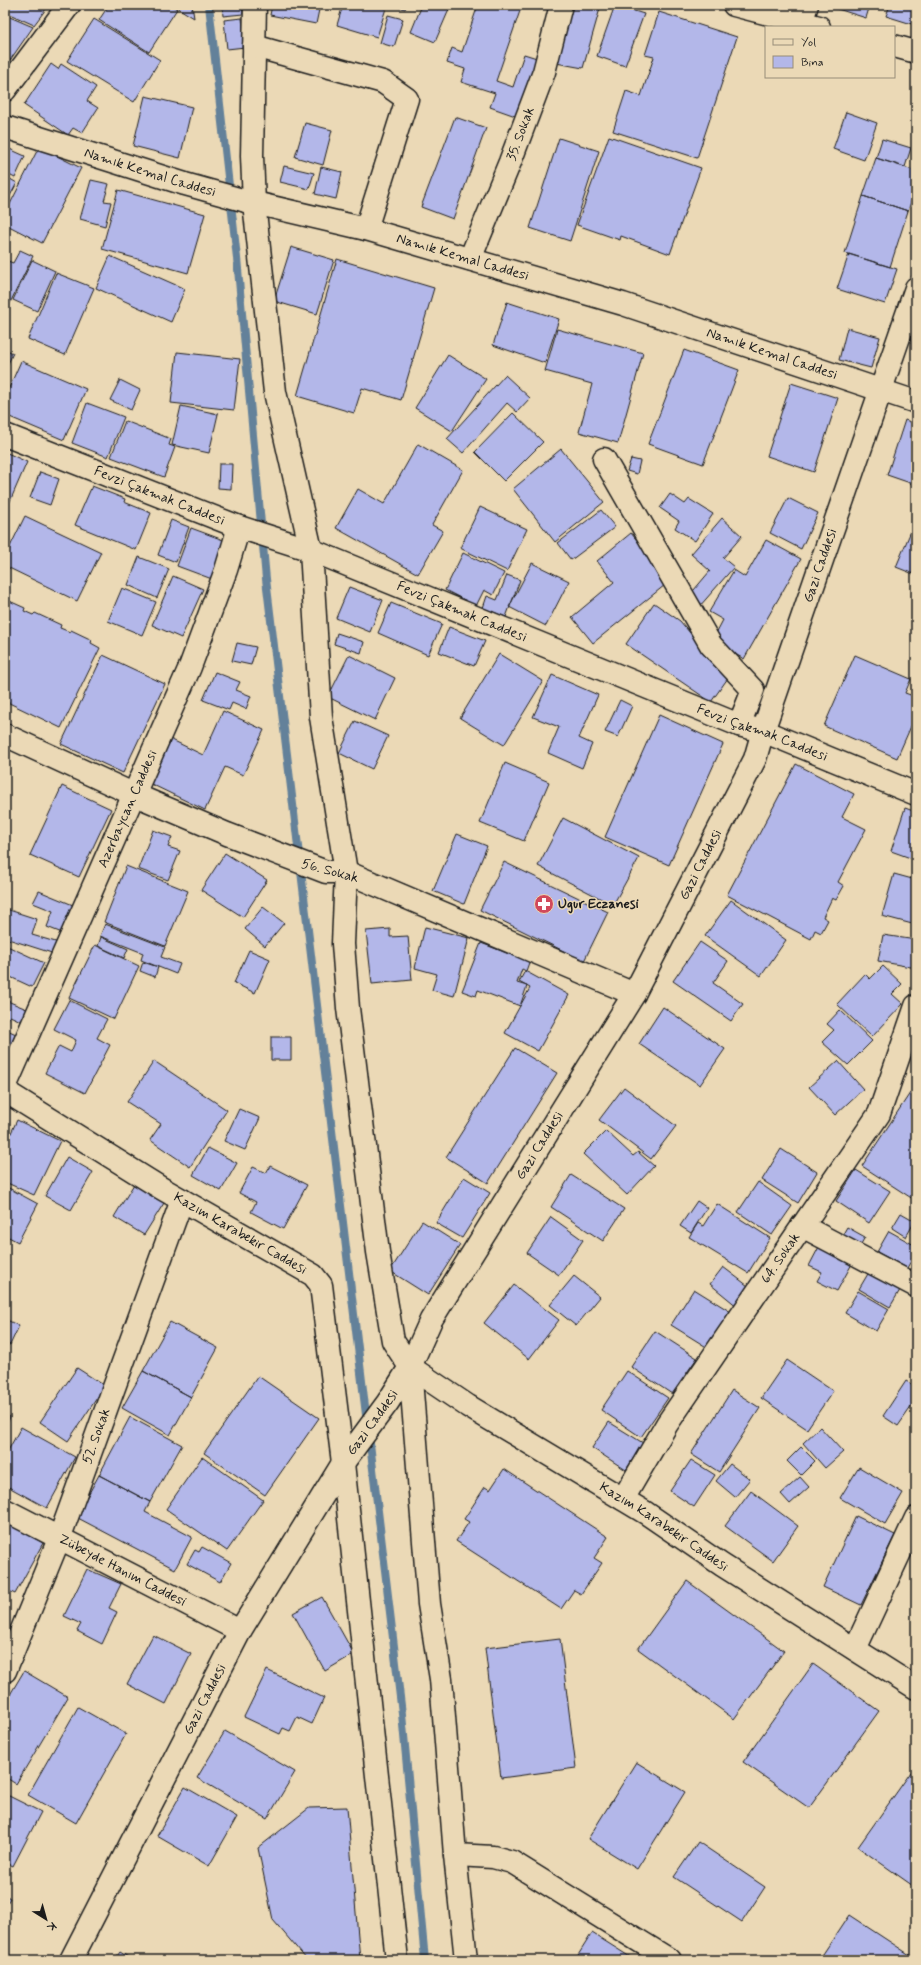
<svg xmlns="http://www.w3.org/2000/svg" width="921" height="1965" font-family="Mynerve,sans-serif">
<style>
.lines{fill:none;stroke-linecap:round;stroke-linejoin:round}
.stream{stroke:#63819a;stroke-width:8}
.building{fill:#b3b7e9;stroke:#1c1c1c}
.minor-casing{stroke:#1c1c1c;stroke-width:25}
.tertiary-casing{stroke:#1c1c1c;stroke-width:25}
.minor{stroke:#ebd9b6;stroke-width:22}
.tertiary{stroke:#ebd9b6;stroke-width:22}
.labels{text-anchor:middle;dominant-baseline:central;stroke-width:3;stroke-linejoin:round;paint-order:stroke}
.street-label{font-size:14px;fill:#1c1c1c;stroke:#ebd9b6}
.poi-label{font-size:14px;font-weight:bold;fill:#1c1c1c;stroke:#ebd9b6;text-anchor:start}
</style>
<rect width="100%" height="100%" fill="#ebd9b6"/>
<filter id="ink" filterUnits="userSpaceOnUse"><feTurbulence type="fractalNoise" baseFrequency=".025" numOctaves="2"/><feDisplacementMap in="SourceGraphic" scale="8" xChannelSelector="R" yChannelSelector="G"/><feConvolveMatrix kernelMatrix="1 2 1 2 8 2 1 2 1" color-interpolation-filters="sRGB"/></filter>
<g filter="url(#ink)">
<g class="lines">
<path class="stream" d="M209,5l28,253 29,321 101,844
M369,1435l33,279 23,246"/>
</g>
<path class="building" d="M5,5h44l-15,20 -29,-13z
M109,5h62l6,4 -28,43 -50,-32z
M173,5h19l2,13z
M222,5h20l1,9 -20,2z
M272,5h48l-4,19 -46,-9z
M343,5h44l-10,32 -40,-12z
M392,5h15l-2,4z
M422,5h29l-16,37 -24,-10z
M478,5h44l-26,76 17,6 11,-33 16,5 -19,59 -31,-11 5,-14 -34,-11 4,-13 -18,-6 5,-15 10,4z
M571,5h30l-18,63 -27,-5z
M615,5l29,9 -19,52 -28,-10z
M825,5h45l-4,13z
M890,5h26l-1,20 -29,-9z
M659,12l78,25 -40,121 -84,-27 13,-40 15,5 13,-39 -9,-2z
M5,15l28,12 -27,39h-1z
M388,15l15,4 -9,28 -14,-4z
M242,18l3,29 -18,2 -3,-29z
M94,19l66,41 -26,42 -67,-41z
M51,64l7,5 3,-5 35,23 -9,14 11,7 -16,25 -9,-5 -5,7 -44,-30z
M145,96l47,11 -12,51 -47,-12z
M846,112l31,11 -13,37 -31,-11z
M455,117l31,11 -33,91 -32,-12z
M305,123l27,7 -9,35 -28,-8z
M609,136l92,32 -31,86 -49,-18 -1,4 -43,-15z
M559,138l40,13 -29,90 -40,-13z
M882,139l29,9 -6,19 -29,-9z
M5,147l20,9 -10,22 -10,-5z
M39,147l42,21 -39,75 -37,-19v-10z
M876,158l40,13v15l-8,25 -45,-15z
M284,166l30,7 -5,16 -29,-7z
M321,167l21,5 -6,27 -21,-5z
M5,176l12,7 -12,22z
M91,180l18,4 -5,17 7,1 -6,24 -25,-7z
M118,190l87,24 -17,59 -86,-24z
M863,196l45,15 -18,56 -45,-14z
M291,247l43,13 -17,54 -43,-13z
M20,250l13,6 -26,53 -2,-1v-48l8,3z
M849,254l48,15 -12,35 -48,-15z
M110,256l75,33 -14,33 -75,-34z
M337,259l97,29 -33,112 -39,-12 -8,25 -57,-17z
M32,260l23,11 -18,40 -24,-11z
M56,273l38,15 -29,67 -37,-16z
M507,302l52,17 -14,44 -52,-18z
M847,328l33,9 -9,31 -32,-8z
M557,329l86,24 -25,90 -39,-11 13,-48 -47,-13z
M5,349l8,4 -8,17z
M684,350l55,20 -36,94 -55,-20z
M177,352l63,7 -6,51 -63,-7z
M448,355l38,24 -34,52 -37,-23z
M21,361l65,28 -22,51 -59,-25v-18z
M505,375l25,23 -13,14 -10,-9 -44,50 -16,-14z
M120,380l20,10 -9,20 -21,-10z
M791,383l47,15 -24,74 -47,-16z
M87,403l37,14 -16,40 -36,-14z
M181,406l37,8 -9,39 -37,-8z
M513,413l30,29 -39,39 -29,-29z
M905,420l11,4v61l-29,-10z
M125,421l46,18 -2,6 6,2 -11,30 -53,-20z
M418,444l45,26 -31,55 11,6 -25,43 -82,-46 22,-39 26,15z
M561,449l43,53 -49,40 -42,-53z
M5,452l22,10 -20,46 -2,-1z
M631,459l9,2 -3,13 -10,-3z
M219,464h13l-1,25 -13,-1z
M40,472l19,7 -9,26 -20,-7z
M92,486l33,13 -1,3 27,11 -15,37 -61,-25z
M670,494l15,10 4,-5 24,15 -18,27 -20,-13 4,-7 -19,-13z
M788,498l30,15 -17,36 -31,-16z
M480,507l47,22 -20,42 -47,-23z
M601,510l14,17 -44,33 -13,-17z
M25,516l76,36 -24,49 -72,-35v-9z
M722,518l20,18 -19,22 11,9 -35,40 -11,-10 22,-26 -19,-17z
M916,519v56l-20,-8z
M171,520l18,7 -13,35 -18,-7z
M191,528l35,13 -14,38 -35,-13z
M631,533l39,48 -77,62 -21,-26 42,-35 -17,-21z
M766,540l35,19 -57,100 -32,-18 11,-21 -14,-8 25,-42 11,7z
M463,553l41,20 -11,22 -9,-5 -8,16 -31,-16z
M139,557l30,12 -12,29 -29,-13z
M532,563l37,18 -23,45 -37,-19z
M507,575l13,5 -14,37 -23,-9 4,-12 10,4z
M173,576l30,13 -22,49 -29,-13z
M349,587l34,13 -13,32 -34,-14z
M122,588l34,14 -14,33 -34,-14z
M5,599l20,9 -1,3 9,4 2,-2 26,12 -1,3 10,4 1,-2 21,10 -1,3 9,5 -39,80 -56,-27z
M391,603l51,21 -14,31 -50,-22z
M654,603l26,18 48,57 -17,24 -85,-58z
M449,627l36,14 -11,25 -35,-14z
M337,633l27,9 -3,11 -27,-9z
M237,643l19,4 -5,18 -19,-4z
M499,654l44,27 -39,64 -44,-27z
M103,655l62,29 -42,89 -62,-29z
M349,655l46,23 -20,42 -47,-23z
M855,655l56,24 -6,14 11,4v18l-19,43 -73,-32z
M215,672l25,10 -4,8 15,6 -5,13 -14,-6 -3,7 -26,-10z
M552,675l46,20 -19,43 13,6 -10,24 -34,-15 11,-26 -26,-10z
M620,700l12,6 -14,31 -13,-5z
M223,711l41,19 -21,45 -18,-8 -20,43 -56,-27 21,-44 33,16z
M659,715l64,29 -54,121 -64,-28z
M355,721l33,15 -16,33 -33,-16z
M505,763l44,19 -25,59 -44,-18z
M796,764l58,30 -12,23 24,12 -28,53 6,4 -8,14 -4,-2 -9,19 5,3 -7,13 -6,-3 -4,9 -84,-44z
M62,786l49,23 -32,68 -49,-22z
M905,808l11,4v48l-25,-9z
M563,818l76,40 -26,47 -75,-39z
M153,830l19,7 -4,10 12,4 -12,29 -30,-11z
M457,834l30,12 -23,58 -31,-13z
M225,853l42,27 -24,37 -42,-27z
M504,862l104,50 -24,49 -104,-51z
M126,866l62,25 -23,55 -61,-24z
M894,874l22,6v45l-34,-9z
M39,891l34,14 -11,28 -15,-6 6,-16 -20,-8z
M731,900l55,40 -25,36 -56,-40z
M263,907l21,16 -19,23 -20,-17z
M6,909l31,10 -5,16 27,8 -4,11 -50,-16z
M105,924l60,23 -4,10 19,7 -4,10 -35,-14 2,-7 -43,-17z
M425,927l44,11 -15,58 -22,-6 5,-16 -22,-6z
M390,929v8l18,-1 4,44 -40,4 -6,-53z
M883,935l33,5v28l-38,-7z
M101,937l27,12 -4,9 -26,-12z
M700,942l28,19 -15,22 30,21 -12,17 -58,-40z
M481,943l26,10 1,-5 23,9 -5,14 -4,-2 -5,14 10,3 -7,20 -42,-16 -2,6 -14,-5z
M5,945l39,18 -12,24 -26,-12 -1,2z
M95,945l44,21 -25,53 -45,-21z
M249,950l21,9 -15,34 -21,-10z
M143,962l15,5 -3,10 -15,-6z
M883,966l19,18 -10,10 11,10 -31,33 -35,-33 28,-30 5,5z
M525,971l44,24 -31,56 -33,-18 25,-45 -11,-6z
M5,1000l24,10 -6,12 -13,-6 -5,9z
M69,1000l38,19 -10,19 13,7 -25,48 -40,-20 14,-27 12,6 5,-12 -22,-11z
M663,1007l62,42 -25,36 -61,-41z
M840,1010l32,31 -24,24 -26,-23 12,-12 -7,-6z
M5,1029l11,5 -5,10 -6,-3z
M271,1037h20v23h-20z
M515,1048l42,25 -69,110 -42,-26z
M154,1061l73,49 -37,57 -40,-27 11,-16 -34,-22z
M838,1061l25,28 -28,26 -26,-28z
M916,1084v117l-54,-35z
M624,1087l52,39 -25,33 -52,-39z
M239,1109l21,9 -15,32 -21,-9z
M17,1120l43,21 -26,54 -29,-13v-36z
M606,1131l27,25 5,-4 16,14 -27,29 -44,-41z
M208,1148l29,15 -16,28 -28,-16z
M781,1149l36,23 -19,31 -36,-23z
M67,1157l26,15 -22,38 -26,-14z
M270,1166l37,19 -24,44 -32,-17 5,-10 -17,-9 14,-26 13,6z
M856,1170l34,21 -21,32 -33,-22z
M571,1175l53,34 -21,32 -52,-34z
M464,1177l26,16 -28,45 -26,-15z
M758,1182l34,24 -20,29 -34,-23z
M134,1184l30,19 -20,32 -30,-18z
M5,1186l33,18 -20,38 -13,-7z
M697,1201l10,7 -16,25 -11,-7z
M717,1204l53,34 -22,35 -59,-36 9,-14 5,3z
M901,1213l14,8 -9,16 -14,-9z
M551,1217l32,23 -24,35 -32,-22z
M422,1221l38,24 -32,50 -38,-24z
M847,1227l18,10 -8,14 -18,-10z
M889,1231l27,15v6l-9,16 -30,-16z
M820,1245l33,17 -16,29 -20,-10 5,-9 -13,-6z
M723,1267l29,22 -14,18 -28,-23z
M872,1267l31,18 -13,22 -31,-18z
M574,1276l26,21 -24,29 -26,-21z
M514,1285l45,35 -30,39 -45,-36z
M694,1289l37,23 -23,36 -37,-23z
M858,1291l31,18 -13,22 -31,-18z
M5,1319l14,7 -9,19 -5,-2z
M170,1322l48,26 -27,49 -48,-26z
M655,1331l42,27 -25,36 -41,-27z
M787,1360l46,31 -26,38 -46,-31z
M77,1368l28,18 -37,55 -28,-19z
M143,1371l48,26 -21,38 -48,-27z
M627,1371l41,27 -27,39 -40,-27z
M258,1376l61,42 -54,77 -61,-42z
M906,1381l10,6v13l-18,26 -15,-10z
M732,1390l28,18 -41,64 -28,-18z
M5,1414l5,3 -5,11z
M130,1417l52,28 -32,57 -51,-27z
M609,1422l34,21 -17,27 -34,-22z
M21,1427l54,30 -28,51 -42,-23v-29z
M820,1427l23,25 -18,16 -22,-25z
M801,1447l14,14 -14,14 -14,-14z
M202,1457l61,43 -36,51 -61,-42z
M691,1460l24,15 -21,32 -24,-16z
M730,1464l20,15 -15,18 -19,-16z
M859,1467l44,26 -18,31 -45,-26z
M504,1469l104,68 -14,21 8,5 -21,31 -7,-4 -13,19 -105,-68 13,-19 -5,-3 21,-32 5,3z
M99,1475l51,27 -5,10 47,25 -17,32 -99,-52z
M800,1477l9,10 -19,17 -9,-10z
M751,1491l47,35 -25,35 -48,-35z
M856,1516l39,19 -34,70 -38,-18z
M5,1522l38,21 -28,51 -10,-5z
M202,1547l29,16 -11,19 -33,-18 8,-14 4,2z
M87,1569l34,15 -12,24 8,4 -15,32 -25,-13 4,-7 -17,-8z
M687,1581l97,70 -50,68 -96,-70z
M322,1597l32,57 -29,17 -32,-58z
M153,1635l38,19 -25,50 -39,-20z
M560,1639l16,129 -75,10 -16,-130z
M813,1664l66,47 -70,97 -66,-46z
M267,1670l57,28 -12,26 -15,-7 -7,14 -7,-3 -3,6 -36,-17z
M24,1671l44,26 -52,87 -11,-7v-74z
M78,1707l48,27 -50,89 -48,-28z
M225,1731l70,41 -28,47 -70,-41z
M636,1762l49,30 -48,77 -49,-30z
M916,1765v123l-58,-41z
M185,1787l52,30 -28,49 -52,-30z
M5,1794l36,18 -28,54 -8,-4z
M347,1807l13,153h-53l-34,-40 -15,-72 51,-40z
M698,1842l67,45 -23,35 -68,-45z
M5,1895l5,3 -5,9z
M849,1915l67,44v1h-97z
M592,1933l43,27h-60z
M120,1952l13,8h-19z"/>
<g class="lines">
<defs>
<g id="minor">
<path d="M255,5l-3,151 2,47 21,189 36,158 10,167 25,155 -3,72 5,64 30,244 15,89 17,26 19,237 12,75 14,176 11,105"/>
<path d="M801,22l6,-17"/>
<path d="M254,46l129,36 24,17 -41,130"/>
<path id="s1" d="M5,127l180,57 61,17"/>
<path id="s2" d="M470,259l40,-97 34,-90 17,-67"/>
<path d="M604,459l107,186 42,45 -14,35"/>
<path d="M5,735l128,59 94,40 99,38h20l288,122"/>
<path id="s3" d="M5,1087l185,-420 36,-97 13,-43"/>
<path id="s4" d="M5,1091l156,97 152,87 8,10 22,178 54,497"/>
<path d="M802,1226l114,60"/>
<path id="s5" d="M410,1367l58,39 178,107 76,52 194,123"/>
<path id="s6" d="M623,1499l44,-75 212,-310 37,-108"/>
<path id="s7" d="M5,1510l235,121"/>
<path id="s8" d="M5,1671l54,-132 123,-339"/>
<path d="M455,1855l38,2 19,5 158,98"/>
</g>
<g id="tertiary">
<path d="M734,5l85,22"/>
<path d="M894,46l22,6"/>
<path d="M5,90l64,-85"/>
<path id="s9" d="M246,201l120,28 257,75 293,98"/>
<path id="s10" d="M5,435l234,92 72,23 428,175 24,6 153,63"/>
<path d="M855,1649l61,-131"/>
<path id="s11" d="M71,1960l169,-329 103,-168 45,-61 22,-35 21,-47 203,-326 121,-235 8,-28 153,-443"/>
</g>
</defs>
<use href="#minor" class="minor-casing"/>
<use href="#tertiary" class="tertiary-casing"/>
<use href="#minor" class="minor"/>
<use href="#tertiary" class="tertiary"/>
</g>
</g>
<defs>
<symbol id="pharmacy-disc" viewBox="-11 -11 22 22"><circle r="9.5" fill="#d1495b" stroke="#ebd9b6"/><path d="M-2-6h4v4h4v4h-4v4h-4v-4h-4v-4h4Z" fill="#fff"/></symbol>
</defs>
<g fill-rule="evenodd">
<use href="#pharmacy-disc" x="533" y="893" width="22" height="22"/>
</g>
<g class="labels">
<g class="street-label">
<text stroke="none"><textPath href="#s2" startOffset="135">35. Sokak</textPath></text>
<text stroke="none"><textPath href="#s1" startOffset="152">Namık Kemal Caddesi</textPath></text>
<text stroke="none"><textPath href="#s9" startOffset="224">Namık Kemal Caddesi</textPath></text>
<text stroke="none"><textPath href="#s9" startOffset="548">Namık Kemal Caddesi</textPath></text>
<text stroke="none"><textPath href="#s10" startOffset="166">Fevzi Çakmak Caddesi</textPath></text>
<text stroke="none"><textPath href="#s11" startOffset="1588">Gazi Caddesi</textPath></text>
<text stroke="none"><textPath href="#s10" startOffset="490">Fevzi Çakmak Caddesi</textPath></text>
<text stroke="none"><textPath href="#s10" startOffset="814">Fevzi Çakmak Caddesi</textPath></text>
<text stroke="none"><textPath href="#s3" startOffset="304">Azerbaycan Caddesi</textPath></text>
<text stroke="none"><textPath href="#s11" startOffset="1265">Gazi Caddesi</textPath></text>
<text transform="translate(330 871) rotate(15)">56. Sokak</text>
<text stroke="none"><textPath href="#s11" startOffset="941">Gazi Caddesi</textPath></text>
<text stroke="none"><textPath href="#s4" startOffset="275">Kazım Karabekir Caddesi</textPath></text>
<text stroke="none"><textPath href="#s6" startOffset="288">64. Sokak</textPath></text>
<text stroke="none"><textPath href="#s11" startOffset="617">Gazi Caddesi</textPath></text>
<text stroke="none"><textPath href="#s8" startOffset="252">52. Sokak</textPath></text>
<text stroke="none"><textPath href="#s5" startOffset="300">Kazım Karabekir Caddesi</textPath></text>
<text stroke="none"><textPath href="#s7" startOffset="132">Zübeyde Hanım Caddesi</textPath></text>
<text stroke="none"><textPath href="#s11" startOffset="293">Gazi Caddesi</textPath></text>
</g>
<g class="poi-label">
<text x="558" y="904">Ugur Eczanesi</text>
</g>
</g>
<rect width="921" height="1965" fill="none" stroke="#ebd9b6" stroke-width="20"/>
<rect x="10" y="10" width="901" height="1945" fill="none" stroke="#1c1c1c" stroke-width="1.5" filter="url(#ink)"/>
<rect x="765" y="26" width="130" height="52" fill="#ebd9b6" stroke="#988d78"/>
<rect x="773" y="39" width="20" height="6" fill="#ebd9b6" stroke="#988d78"/>
<text x="801" y="46" font-size="12" fill="#1c1c1c">Yol</text>
<rect x="773" y="56" width="20" height="12" fill="#b3b7e9" stroke="#988d78"/>
<text x="801" y="66" font-size="12" fill="#1c1c1c">Bina</text>
<g transform="translate(46 1919) rotate(143)" stroke="#ebd9b6" stroke-width="3" paint-order="stroke">
<path d="M0-3L7 15L0 10L-7 15Z" fill="#1c1c1c"/>
<text y="-6" font-size="11" font-weight="bold" text-anchor="middle" fill="#1c1c1c">K</text>
</g>
</svg>
